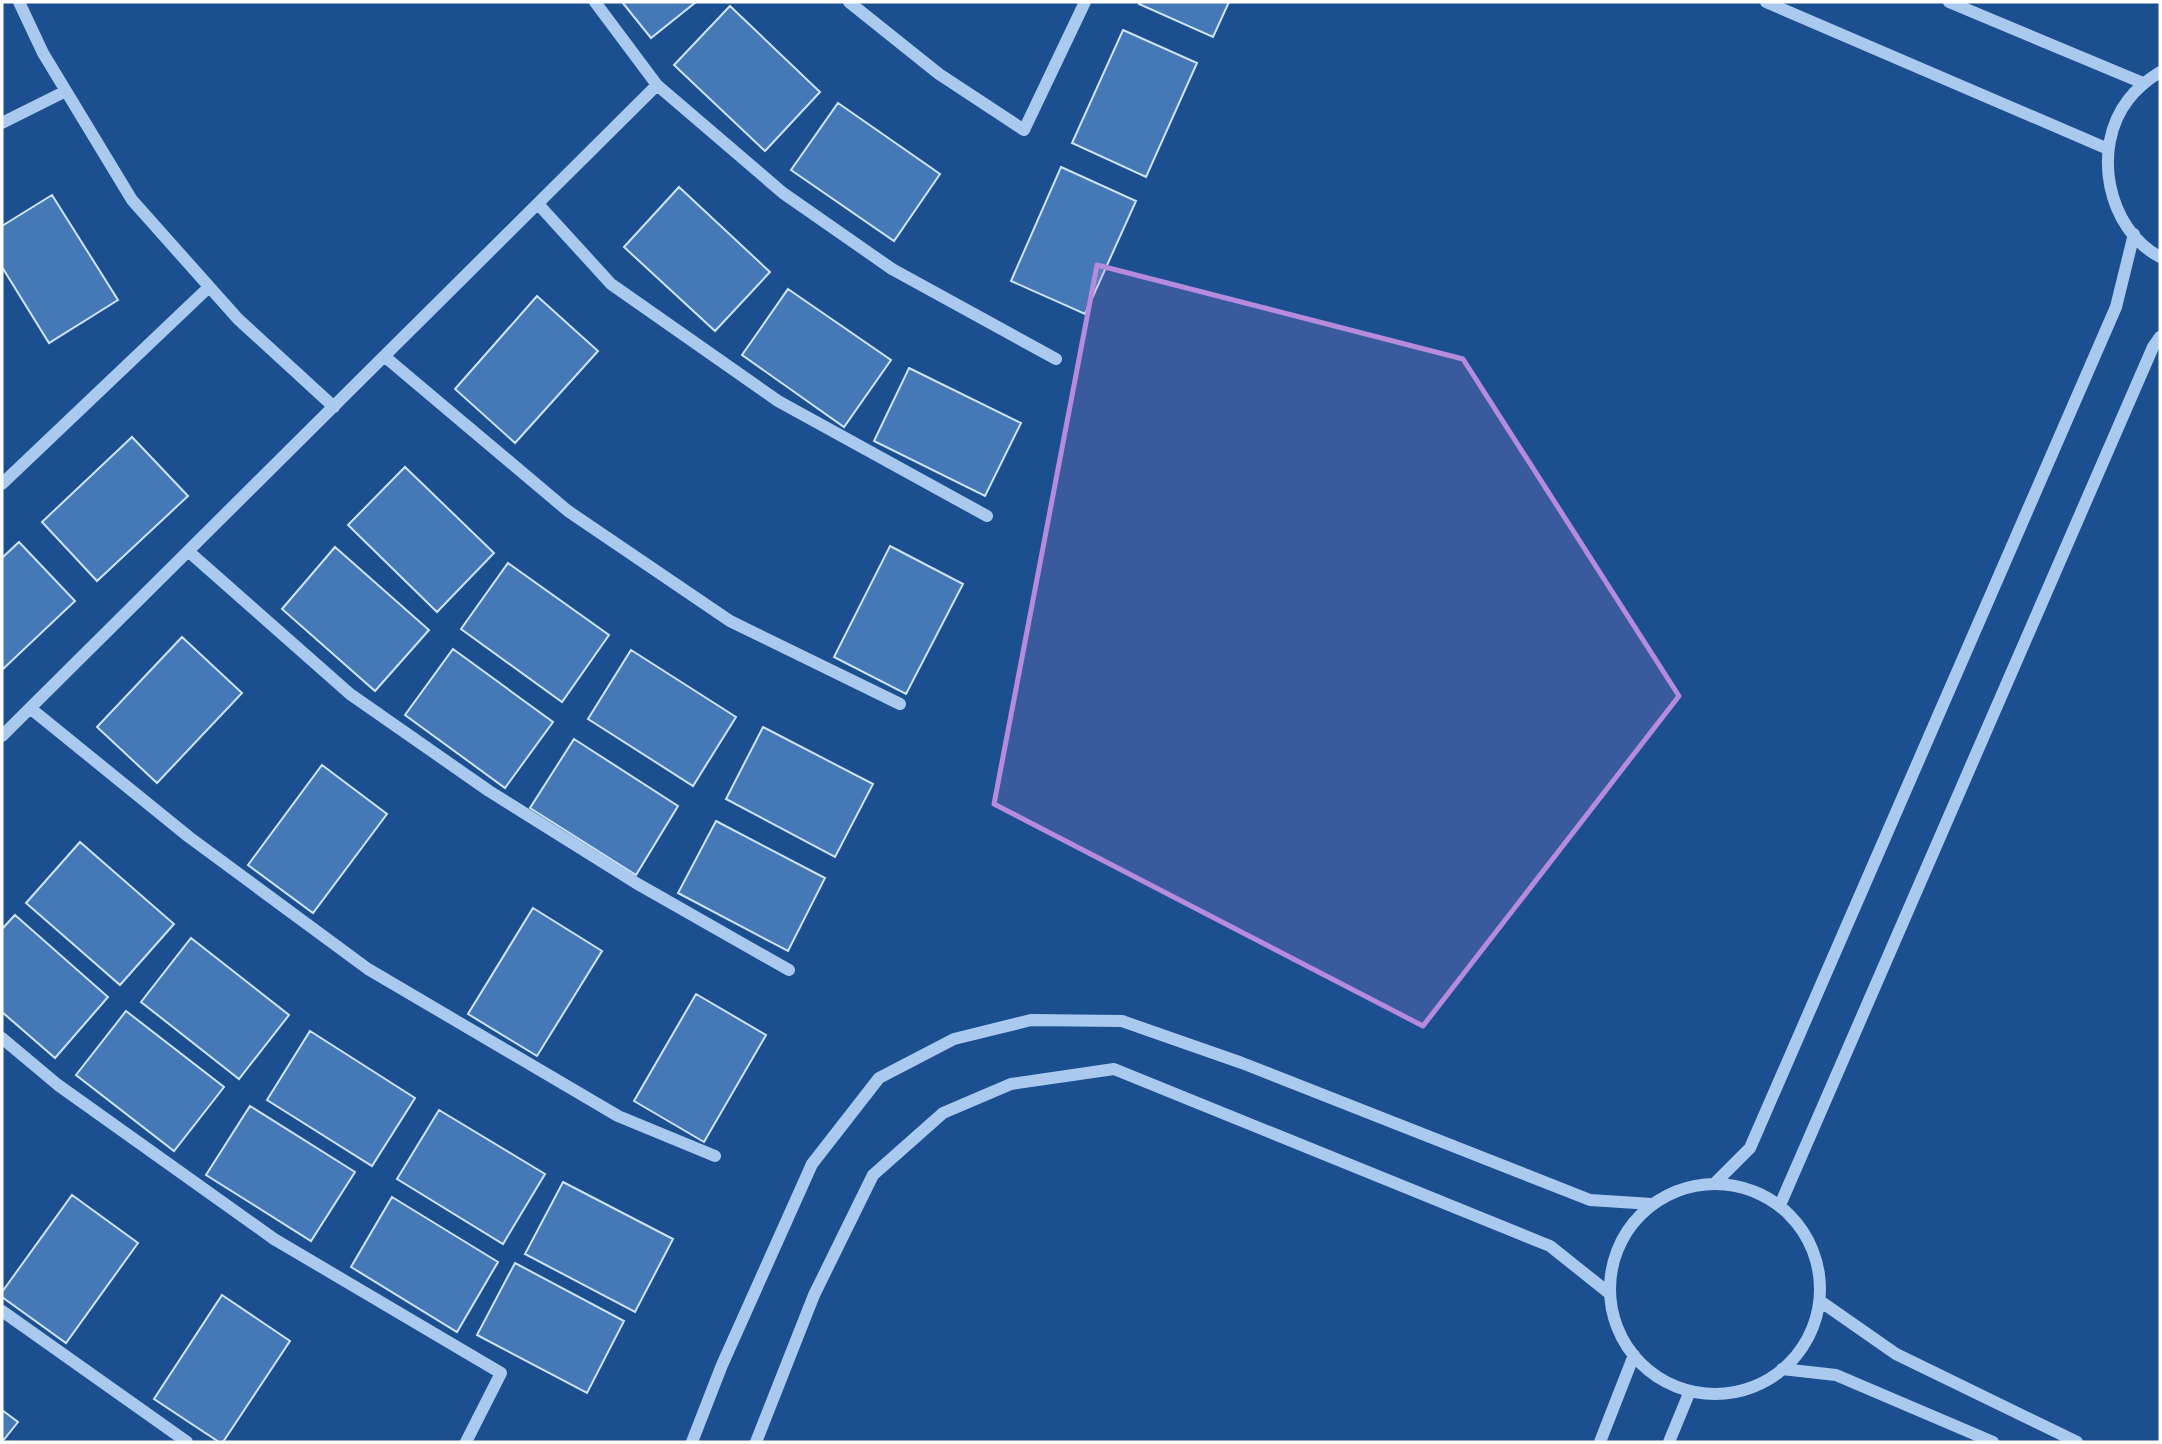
<svg xmlns="http://www.w3.org/2000/svg" width="2162" height="1444" font-family="'IBM Plex Sans',sans-serif">
<style>
.building{fill:#4478b7;stroke:#cfe3fa;stroke-width:2}
.lines{fill:none;stroke-linecap:round;stroke-linejoin:round}
.minor{stroke:#a9c9ee;stroke-width:12}
.marked{fill:#b68bdc;fill-opacity:0.2;stroke:#b68bdc;stroke-width:5;stroke-linejoin:round}
</style>
<rect width="100%" height="100%" fill="#1b4f8f"/>
<path class="building" d="M622,2h74l-45,36z
M1140,2h89l-16,35 -74,-33z
M730,6l90,86 -55,59 -91,-86z
M1123,30l74,33 -51,114 -74,-34z
M838,103l102,71 -46,67 -103,-71z
M1061,167l75,34 -51,113 -74,-33z
M679,187l91,85 -55,59 -91,-84z
M52,195l66,105 -69,43 -47,-76v-41z
M788,289l103,71 -47,67 -102,-72z
M537,296l61,55 -83,92 -60,-54z
M909,368l112,55 -36,73 -111,-55z
M132,437l56,59 -91,85 -55,-59z
M405,467l89,86 -57,59 -89,-87z
M19,542l56,59 -73,69v-112z
M890,546l73,38 -57,110 -72,-37z
M335,547l94,83 -54,61 -93,-82z
M508,563l101,72 -47,67 -101,-73z
M182,637l60,56 -85,90 -60,-56z
M453,649l100,73 -48,66 -100,-73z
M631,650l105,67 -43,69 -105,-67z
M763,727l110,57 -38,73 -109,-58z
M574,739l104,67 -42,69 -106,-67z
M322,765l65,49 -74,99 -65,-48z
M716,821l109,57 -37,73 -110,-58z
M80,842l94,82 -54,61 -94,-82z
M533,908l69,43 -65,105 -69,-42z
M15,915l93,82 -53,61 -53,-46v-83z
M191,938l98,77 -50,64 -98,-77z
M696,994l70,41 -62,107 -70,-41z
M126,1011l98,76 -50,64 -98,-76z
M310,1031l105,67 -43,68 -105,-66z
M250,1106l105,66 -44,69 -105,-66z
M439,1110l106,64 -42,70 -106,-65z
M563,1182l110,57 -38,73 -110,-58z
M72,1195l66,48 -72,100 -64,-46v-5z
M392,1197l106,65 -41,70 -106,-65z
M515,1263l109,58 -37,72 -110,-58z
M222,1295l68,46 -67,101h-4l-65,-43z
M2,1410l16,12 -16,20z"/>
<g class="lines">
<path class="minor" d="M19,2l24,51 89,147 106,119 96,88
M595,2l62,83 126,108 109,76 164,90
M849,2l90,72 85,56 61,-128
M1766,2l342,147
M1949,2l194,81
M2160,72c-13,8 -23,16 -32,28 -37,48 -21,129 32,157
M2,123l64,-32
M538,204l73,80 167,117 209,115
M384,356l184,155 162,110 170,83
M2,484l207,-197
M188,551l162,143 139,97 147,92 153,87
M30,708l159,129 179,132 250,147 97,40
M2,736l655,-651
M2,1038l56,47 216,154 227,134 -35,69
M1715,1183l35,-35 366,-841 18,-73
M1610 1289a105 105 0 1 1 210 0a105 105 0 1 1-210 0Z
M1780,1205l373,-858 7,-10
M1820,1301l76,53 181,88
M2,1311l185,131
M1782,1369l54,6 157,67
M692,1442l30,-77 90,-201 67,-86 75,-39 77,-19 91,1 120,42 348,137 62,4
M756,1442l58,-147 59,-120 70,-62 68,-29 103,-15 436,177 59,47
M1600,1442l34,-87
M1669,1442l21,-51"/>
</g>
<path class="marked" d="M1097,265l366,94 216,337 -256,330 -429,-222z"/>
<rect width="2162" height="1444" fill="none" stroke="#ffffff" stroke-width="7"/>
</svg>
